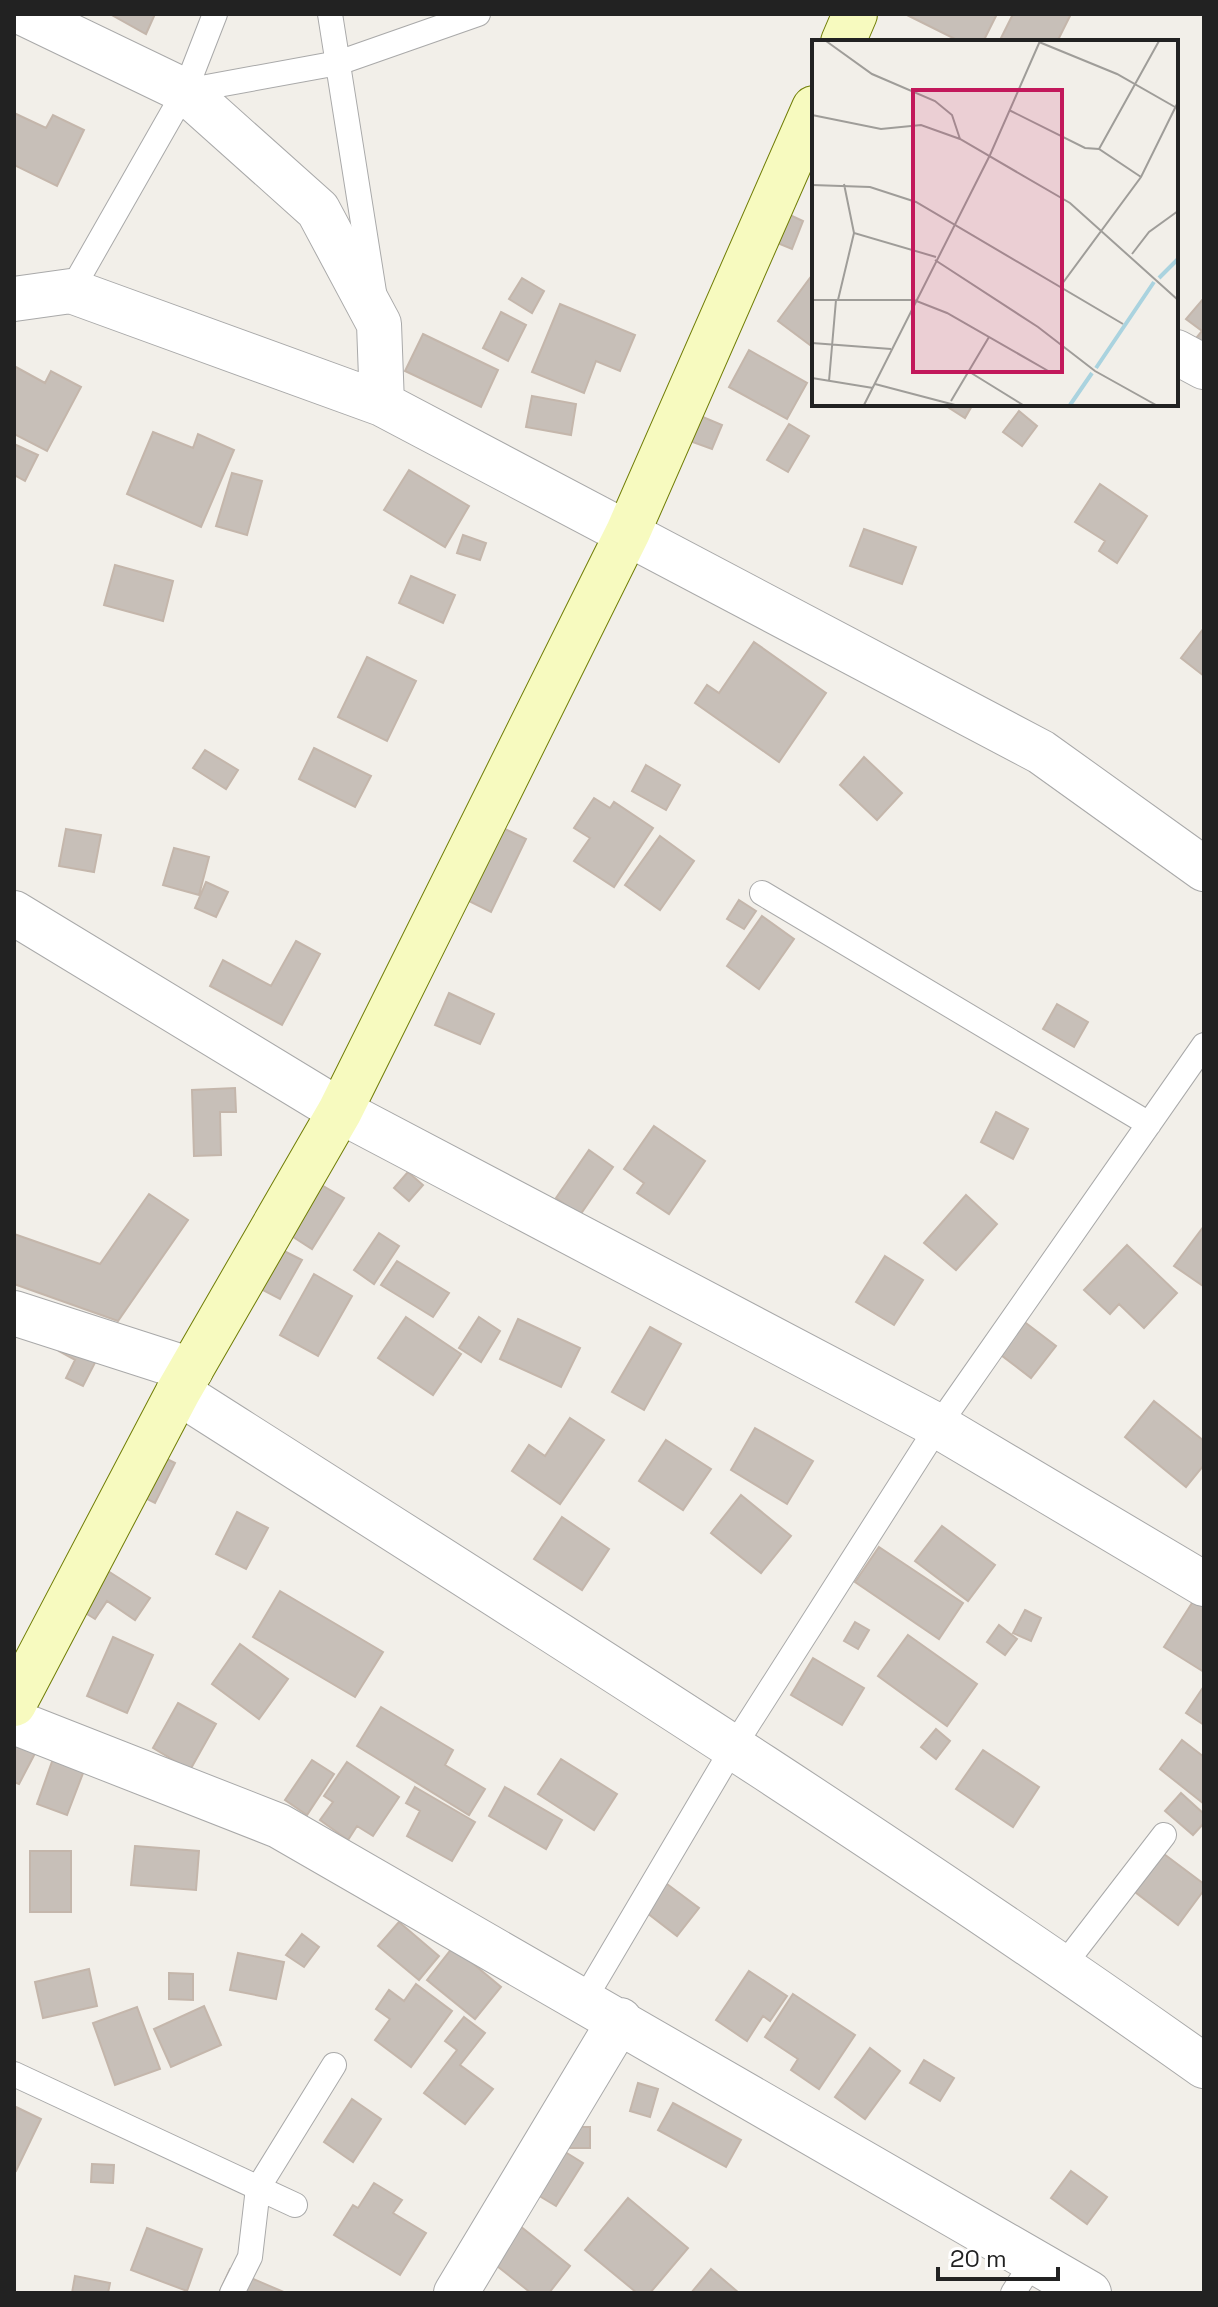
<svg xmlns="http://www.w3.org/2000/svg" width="1218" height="2307" font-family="'Space Grotesk',sans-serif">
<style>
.building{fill:#c7bfb8;stroke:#c4b6ab;stroke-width:2}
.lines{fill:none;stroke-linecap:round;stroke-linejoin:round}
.lane-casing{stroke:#a9a9a9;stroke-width:26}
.street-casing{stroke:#a9a9a9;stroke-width:46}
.secondary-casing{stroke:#707d05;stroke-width:46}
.lane{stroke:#fff;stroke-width:24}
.street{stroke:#fff;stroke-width:44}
.secondary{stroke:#f7fabf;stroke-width:44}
.inset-river{fill:none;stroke:#aad3df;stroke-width:4}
.inset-road{fill:none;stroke:#9f9d99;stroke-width:2}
.view{fill:#c2185b;fill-opacity:0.15;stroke:#c2185b;stroke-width:4}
.inset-edge{fill:none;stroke:#222;stroke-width:4}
</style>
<rect width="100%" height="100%" fill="#f2efe9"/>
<path class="building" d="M110,14h45l-9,20z
M905,14h92l-14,28h-22z
M1013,14h58l-14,28h-58z
M14,113l32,15 7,-13 31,15 -27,56 -43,-21z
M777,209l26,12 -11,28 -27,-11z
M522,278l22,13 -12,22 -23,-14z
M810,278l4,3v67l-36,-27z
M1204,298v54l-11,-10 9,-11 -16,-12z
M560,304l75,31 -15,36 -24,-10 -12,32 -52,-21z
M501,312l25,13 -18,36 -25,-13z
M423,334l75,36 -17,37 -76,-36z
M749,350l58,33 -20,36 -58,-32z
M14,366l31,17 6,-12 30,16 -34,64 -33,-17z
M532,396l44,8 -5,31 -45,-8z
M943,404h30l-8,14z
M1019,411l18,15 -15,20 -19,-14z
M698,415l24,10 -10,24 -25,-9z
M789,424l20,12 -21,36 -21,-12z
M153,432l40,16 5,-14 36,16 -33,77 -74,-33z
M14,444l24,11 -13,26 -11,-6z
M409,470l60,36 -24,41 -61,-37z
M232,473l30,8 -15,54 -31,-9z
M1100,484l47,32 -30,47 -18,-12 6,-10 -30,-19z
M864,529l52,18 -14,37 -52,-18z
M463,535l23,8 -6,17 -23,-7z
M115,565l58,16 -10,40 -59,-16z
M411,576l44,19 -12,28 -44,-20z
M1204,628v48l-23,-18z
M754,642l72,51 -47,69 -84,-59 12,-18 12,8z
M367,657l49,24 -29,60 -49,-24z
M314,748l57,28 -16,31 -56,-28z
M205,750l33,20 -12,19 -33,-21z
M864,757l38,36 -25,27 -37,-35z
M646,765l34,20 -14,25 -34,-19z
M594,798l16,10 4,-6 39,26 -39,59 -40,-26 16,-23 -16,-10z
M503,828l23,11 -35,73 -24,-12z
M66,829l35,6 -7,37 -35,-6z
M660,836l34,25 -34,49 -35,-25z
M174,848l35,9 -10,38 -36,-10z
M206,882l22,10 -12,25 -21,-9z
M739,900l17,11 -12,18 -17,-10z
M762,916l32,23 -35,50 -32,-23z
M296,941l24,13 -38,71 -72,-39 13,-26 48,26z
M449,993l45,21 -14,30 -45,-19z
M1057,1004l31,18 -14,25 -31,-18z
M235,1088l1,24h-16l1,43 -27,1 -2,-66z
M996,1112l32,17 -15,30 -32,-17z
M654,1126l51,35 -36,53 -32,-21 7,-10 -20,-14z
M589,1150l24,17 -33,48 -24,-17z
M408,1172l15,13 -14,16 -15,-13z
M318,1183l26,15 -32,51 -25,-16z
M149,1194l39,26 -70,101 -104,-37v-50l86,30z
M966,1195l31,29 -41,46 -32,-27z
M1204,1226v59l-1,1 -29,-20z
M379,1233l20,13 -25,38 -20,-14z
M1127,1245l50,48 -33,35 -25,-24 -9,10 -26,-24z
M276,1247l26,13 -22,39 -25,-13z
M885,1256l38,24 -29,45 -38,-23z
M397,1261l52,32 -16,24 -52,-32z
M314,1274l38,22 -34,60 -38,-21z
M406,1317l55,37 -28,41 -55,-37z
M479,1317l21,14 -19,31 -22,-14z
M1018,1317l38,29 -25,32 -38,-29z
M518,1319l62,29 -19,39 -61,-28z
M650,1327l31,17 -37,66 -32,-18z
M68,1335l33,16 -18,35 -17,-8 9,-18 -16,-9z
M1154,1401l50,40v24l-18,22 -61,-50z
M570,1418l34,22 -44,64 -48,-33 17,-26 16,11z
M755,1428l58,33 -26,43 -56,-34z
M666,1440l45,29 -28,41 -44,-29z
M155,1453l20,10 -20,40 -20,-10z
M741,1495l50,41 -30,37 -50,-40z
M237,1512l31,16 -22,41 -30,-15z
M562,1517l47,32 -27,41 -48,-31z
M942,1526l53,39 -27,36 -53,-40z
M879,1547l84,56 -24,36 -84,-57z
M97,1564l53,34 -15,22 -28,-19 -12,18 -24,-15z
M280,1591l103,61 -28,45 -102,-60z
M1199,1592l5,3v77l-40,-25z
M1025,1610l16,8 -10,23 -18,-8z
M855,1622l14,8 -11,19 -14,-8z
M999,1625l18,14 -12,16 -18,-13z
M908,1635l69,49 -30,42 -69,-50z
M113,1637l40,18 -26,58 -40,-17z
M240,1644l48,35 -29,40 -47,-35z
M813,1658l51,30 -22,37 -51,-30z
M1204,1686v39l-18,-12z
M178,1703l38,21 -26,46 -37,-22z
M381,1707l72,43 -8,15 40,24 -16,26 -112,-69z
M936,1729l14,12 -14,18 -15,-12z
M14,1731l26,13 -21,40 -5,-2z
M1182,1740l22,17v47l-44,-35z
M983,1750l56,37 -26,40 -57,-38z
M54,1756l31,12 -18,47 -30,-11z
M561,1759l56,35 -23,36 -56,-36z
M312,1760l22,14 -27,41 -22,-15z
M347,1762l52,35 -26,39 -16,-10 -9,14 -28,-20 13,-18 -9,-6z
M415,1787l60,35 -23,39 -45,-25 13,-25 -14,-8z
M505,1787l57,33 -16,29 -57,-33z
M1181,1793l23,21v9l-11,12 -28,-24z
M135,1846l64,5 -3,39 -65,-5z
M30,1851h41v61h-41z
M1164,1854l40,30v6l-26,35 -43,-33z
M663,1881l36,27 -22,28 -35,-27z
M399,1922l40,34 -20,24 -41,-34z
M302,1934l17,13 -15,20 -18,-12z
M453,1947l48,40 -26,32 -48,-39z
M238,1953l46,9 -8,37 -46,-9z
M89,1969l8,37 -54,12 -8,-36z
M749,1971l38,25 -17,25 -7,-5 -16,25 -31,-21z
M169,1973l24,1v26l-24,-1z
M416,1984l36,27 -41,56 -36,-27 15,-21 -14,-10 13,-19 15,11z
M793,1994l62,41 -36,54 -28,-19 7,-11 -33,-22z
M204,2006l17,39 -50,22 -17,-38z
M137,2007l23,62 -45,16 -22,-62z
M464,2017l21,16 -25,32 33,24 -28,35 -41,-31 33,-43 -12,-9z
M870,2048l30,23 -35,48 -30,-22z
M924,2060l30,18 -14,23 -30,-18z
M638,2083l20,6 -8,28 -20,-6z
M352,2099l29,20 -28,43 -29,-20z
M673,2103l68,37 -15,27 -68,-37z
M16,2107l25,12 -25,52 -2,-1z
M567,2127h23v21h-23z
M562,2150l21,13 -27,43 -20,-12z
M92,2164l22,1 -1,18 -22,-1z
M1071,2171l36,26 -20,27 -36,-26z
M374,2183l28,17 -9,13 33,20 -26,42 -66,-40 19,-30 5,3z
M628,2198l60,50 -38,45h-13l-52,-43z
M515,2222l55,44 -21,27h-18l-44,-35z
M147,2228l55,21 -15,42 -56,-21z
M230,2269l56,24h-67z
M711,2269l28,24h-48z
M75,2276l35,7 -2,10h-36z"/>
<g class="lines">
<defs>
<path id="lane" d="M330,14l44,278
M185,91l153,-28 140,-49
M71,291l114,-200 30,-77
M762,893l387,231
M1063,1966l101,-131
M584,2000l150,-254 204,-320 266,-381
M14,2074l281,131
M232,2293l18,-36 8,-69 76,-123
M1013,2293l20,-31"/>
<path id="street" d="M25,14l160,77 133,119 61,114 3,80
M14,299l57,-8 311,113 659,348 163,117
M1176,352l28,15
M14,913l326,198 598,315 266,158
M14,1313l177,57
M178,1392c345,220 692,437 1026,674
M14,1722l265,104 810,467
M456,2293l164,-273"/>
<path id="secondary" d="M843,42l12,-28
M14,1704l164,-312 162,-281 288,-579 186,-424"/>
</defs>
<use href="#lane" class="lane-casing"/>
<use href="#street" class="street-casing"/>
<use href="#secondary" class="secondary-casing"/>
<use href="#lane" class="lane"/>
<use href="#street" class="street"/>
<use href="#secondary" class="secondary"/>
</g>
<g transform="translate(812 40)">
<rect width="366" height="366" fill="#f2efe9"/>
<path class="inset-river" d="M347,238l19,-19M284,328l58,-86M258,365l22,-32"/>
<path class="inset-road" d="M14,1l46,33 63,27 17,14 8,24M227,2l78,32 58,33M197,70l76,38 14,1 42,28M0,75l69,14 40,-4 39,14 110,64 108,97M287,109l60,-108M32,144l10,49 82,24M0,145l58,2 46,15 207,122M320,214l17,-22 29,-21M123,220l103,67 57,44 61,34M250,244l79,-107 37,-75M0,260h102l33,13 103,59M26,260l16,-67M0,303l79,6M156,331l55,34M0,338l61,10M17,341l7,-81M63,344l80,21M139,361l38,-64M52,365l126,-250 50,-114"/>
<path class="view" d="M101,50h149v282h-149z"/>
<rect width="366" height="366" class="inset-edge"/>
</g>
<rect width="1218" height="2307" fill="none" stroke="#222222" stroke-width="32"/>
<path d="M938 2267v12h120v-12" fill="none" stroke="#222222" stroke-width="4"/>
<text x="950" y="2267" font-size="24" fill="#222222" stroke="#ffffff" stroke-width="6" paint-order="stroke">20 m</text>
</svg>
